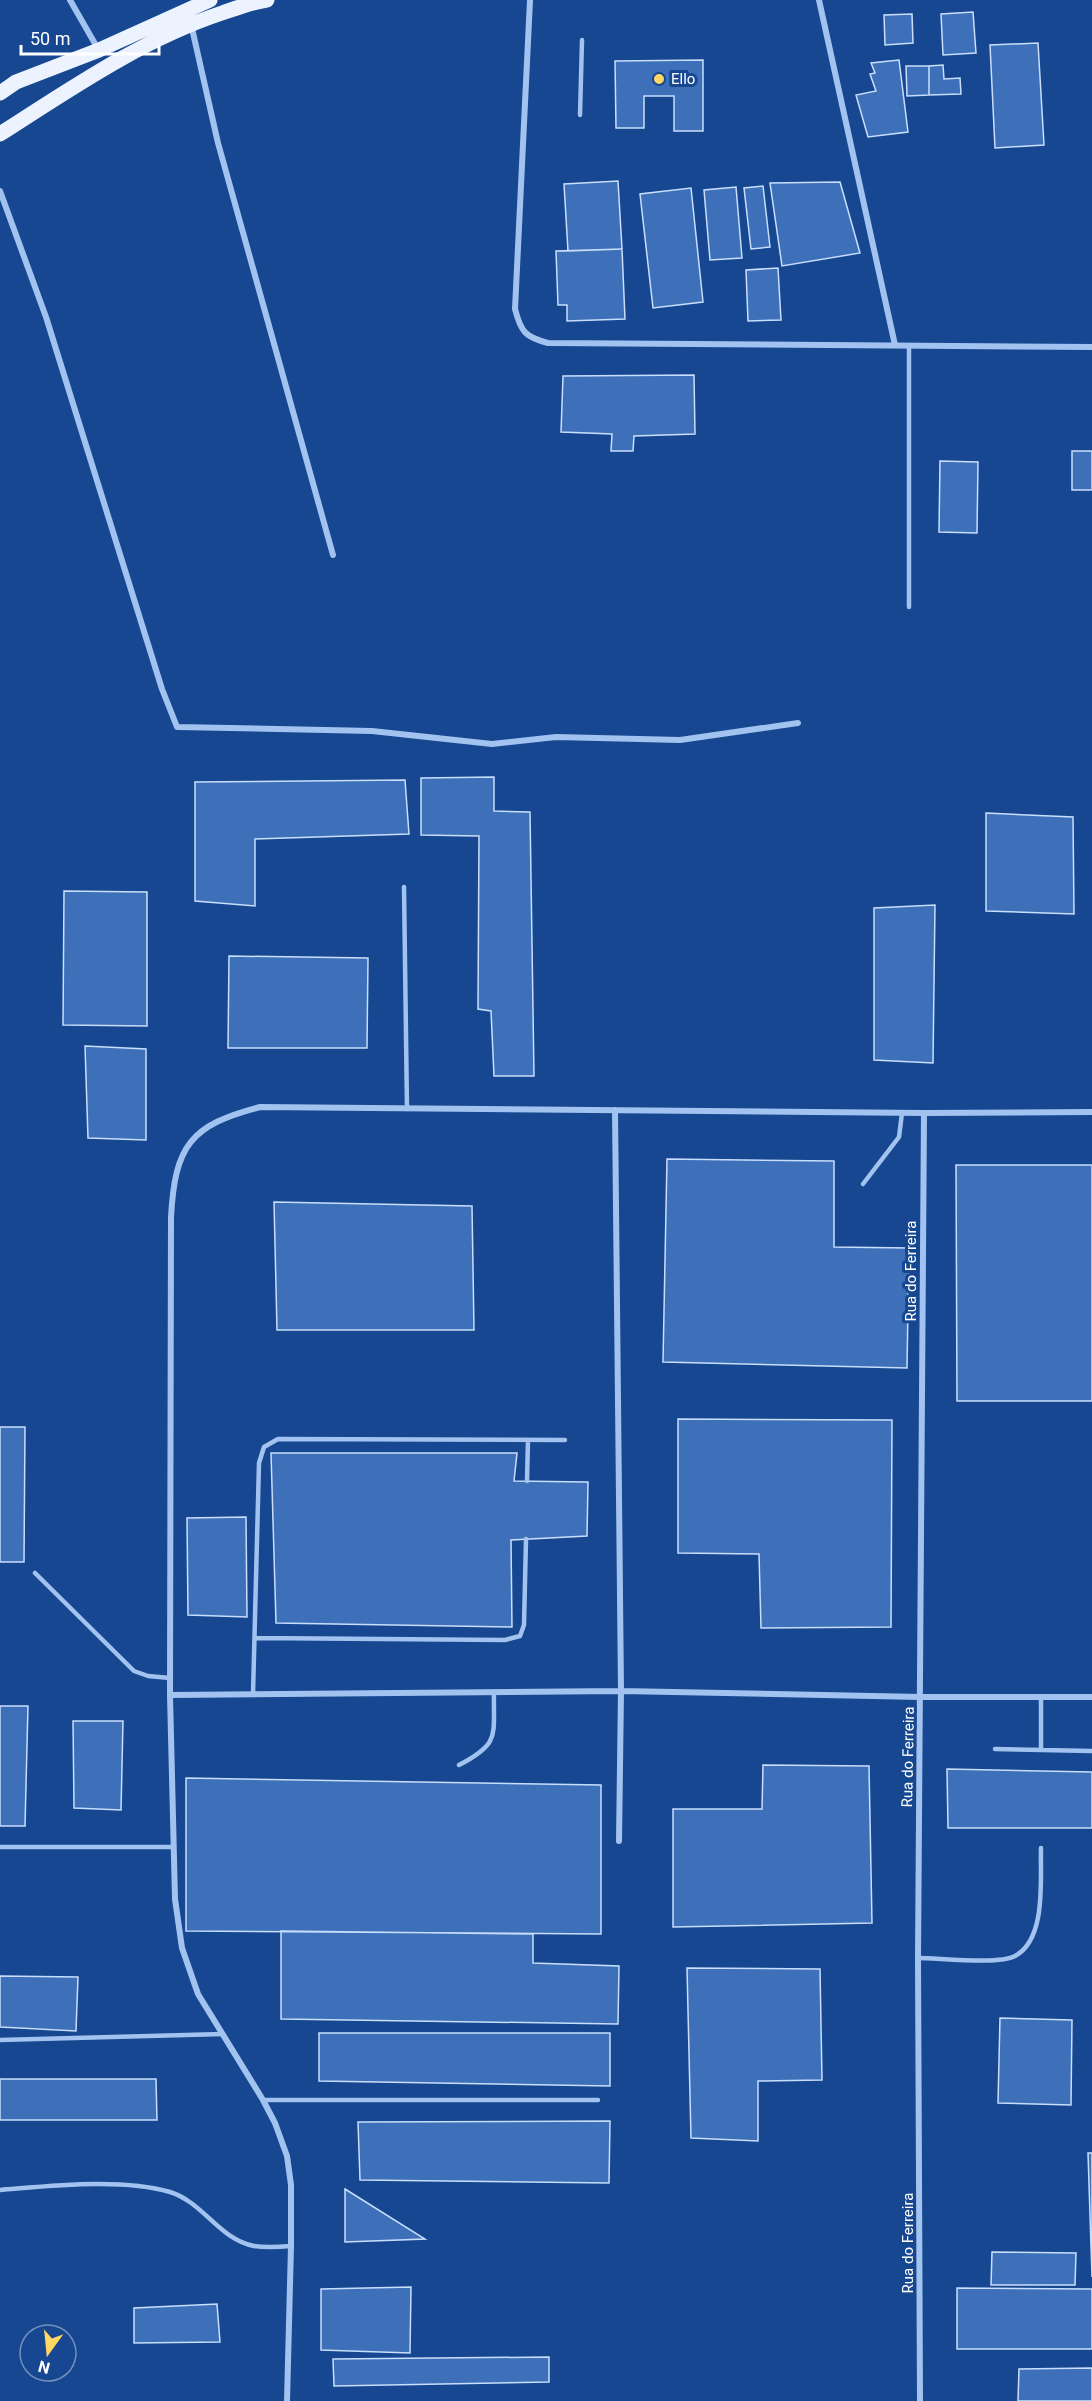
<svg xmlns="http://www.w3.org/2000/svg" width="1092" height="2401" font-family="Roboto,sans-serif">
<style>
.building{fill:#3e70b9;stroke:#c9defc;stroke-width:1.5}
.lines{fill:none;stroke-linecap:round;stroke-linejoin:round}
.service{stroke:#a2c3f0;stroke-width:4.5}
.minor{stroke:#a2c3f0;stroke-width:6}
.primary{stroke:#ecf3ff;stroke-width:15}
.poi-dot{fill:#ffd762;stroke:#164790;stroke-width:2}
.labels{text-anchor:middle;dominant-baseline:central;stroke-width:6;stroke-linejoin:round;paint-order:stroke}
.poi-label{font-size:15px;fill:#fff;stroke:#164790;text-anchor:start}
.street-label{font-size:15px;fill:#fff;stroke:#164790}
</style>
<rect width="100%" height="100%" fill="#164790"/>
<path class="building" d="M973,12l3,41 -33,2 -2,-41z
M912,14l1,29 -28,2 -1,-30z
M1038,43l6,102 -49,3 -5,-103z
M703,60v71h-29v-35h-30v32h-28l-1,-67z
M899,60l9,72 -40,5 -12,-42 20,-4 -6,-17 5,-1 -4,-10z
M943,65l1,14 16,-1 1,16 -32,1v-29z
M906,66h23v29l-22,1z
M618,181l4,68 -54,2 -4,-67z
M840,182l20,71 -78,13 -12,-83z
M763,186l7,61 -19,2 -7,-61z
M736,187l6,71 -32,2 -6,-70z
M691,188l12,114 -50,6 -13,-114z
M622,249l3,70 -58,2v-16h-9l-2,-54z
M778,268l3,52 -33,1 -2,-51z
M694,375l1,59 -61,2 -1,15h-22l1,-17 -51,-2 2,-56z
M1072,451h20v39h-20z
M940,461l38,1 -1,71 -38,-1z
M494,777v34l36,1 4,264h-40l-3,-65 -13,-2 1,-173 -58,-1v-57z
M405,780l4,54 -154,5v67l-60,-5v-119z
M986,813l87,4 1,97 -88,-3z
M64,891l83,1v134l-84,-1z
M935,905l-2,158 -59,-3v-152z
M229,956l139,2 -1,90h-139z
M85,1046l61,3v91l-58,-2z
M667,1159l167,2v86l75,1 -2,120 -244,-6z
M956,1165h136v236h-135z
M274,1202l198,4 2,124h-197z
M678,1419l214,1 -1,207 -130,1 -2,-74 -81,-1z
M0,1427h25l-1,135h-24z
M271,1453h246l-3,28 74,1 -1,54 -76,4 1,87 -236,-4z
M246,1517l1,100 -59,-2 -1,-97z
M0,1706h28l-3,120h-25z
M73,1721h50l-2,89 -47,-2z
M763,1765l106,1 3,157 -199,4v-118h89z
M947,1769l145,3v56h-144z
M186,1778l415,7v149l-415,-3z
M281,1931l252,3v29l86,3 -1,58 -337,-5z
M687,1968l133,1 2,111 -64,1v60l-67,-3z
M0,1976l78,1 -2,54 -76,-4z
M1000,2018l72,2 -1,85 -73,-2z
M319,2033h291v53l-291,-5z
M0,2079h156l1,41h-157z
M610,2121l-1,62 -249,-3 -2,-58z
M1088,2153h4v124z
M345,2189l80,50 -80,3z
M992,2252l84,1 -1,32h-84z
M411,2287l-1,66 -89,-3v-61z
M957,2288l135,1v60h-135z
M217,2304l3,38 -86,1v-35z
M549,2357v25l-215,4 -1,-27z
M1092,2368v33h-74l1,-32z"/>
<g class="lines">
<path class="service" d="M580,115l2,-75
M909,607v-262
M404,887l3,222
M863,1184l36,-47 3,-24
M527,1481l1,-41
M35,1573l99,98 14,5 22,2
M255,1638l250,2 15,-4 4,-11 2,-86
M253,1694l6,-231 5,-16 14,-8 287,1
M1041,1697v53
M995,1749l97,2
M459,1765c42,-22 34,-29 35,-73
M0,1847h174
M918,1958c21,0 81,7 97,-2 32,-17 25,-78 26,-108
M0,2040l223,-6
M263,2100h335
M0,2190c51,-4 121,-12 170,2 33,10 50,48 84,54 12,2 25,1 37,0"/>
<path class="minor" d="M70,0l28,49
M530,0l-15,309c6,23 10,28 33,34l544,4
M819,0l76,345
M191,24l27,119 115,412
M0,191l46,126 116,372 15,38 195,4 120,13 64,-7 124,3 118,-17
M615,1110l6,581 -2,150
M170,1695l451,-4 300,6h171
M287,2401l4,-155v-61l-4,-29 -12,-33 -12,-23 -65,-106 -16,-46 -7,-49 -5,-204 1,-478c4,-71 19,-92 89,-110l664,6 168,-1
M920,2401l-2,-443 6,-845"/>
<path class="primary" d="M0,93l16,-11 83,-32 111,-50
M0,134c72,-46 141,-94 222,-121 15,-5 30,-11 45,-13"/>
</g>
<circle class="poi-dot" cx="659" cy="79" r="6"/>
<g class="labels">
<g class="poi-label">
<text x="671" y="79">Ello</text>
</g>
<g class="street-label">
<text transform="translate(911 1271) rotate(-90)">Rua do Ferreira</text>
<text transform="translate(908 1757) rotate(-89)">Rua do Ferreira</text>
<text transform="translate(908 2243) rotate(-90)">Rua do Ferreira</text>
</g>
</g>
<g transform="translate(48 2353) rotate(195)"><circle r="28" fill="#164790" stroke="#7391bc" stroke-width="1.5"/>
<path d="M0-4.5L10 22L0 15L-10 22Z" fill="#ffd762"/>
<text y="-9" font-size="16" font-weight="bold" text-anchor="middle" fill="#ffffff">N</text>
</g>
<path d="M21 45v9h138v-9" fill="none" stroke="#ffffff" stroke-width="3"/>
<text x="30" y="45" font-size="18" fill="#ffffff" stroke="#164790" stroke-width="4.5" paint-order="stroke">50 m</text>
</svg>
